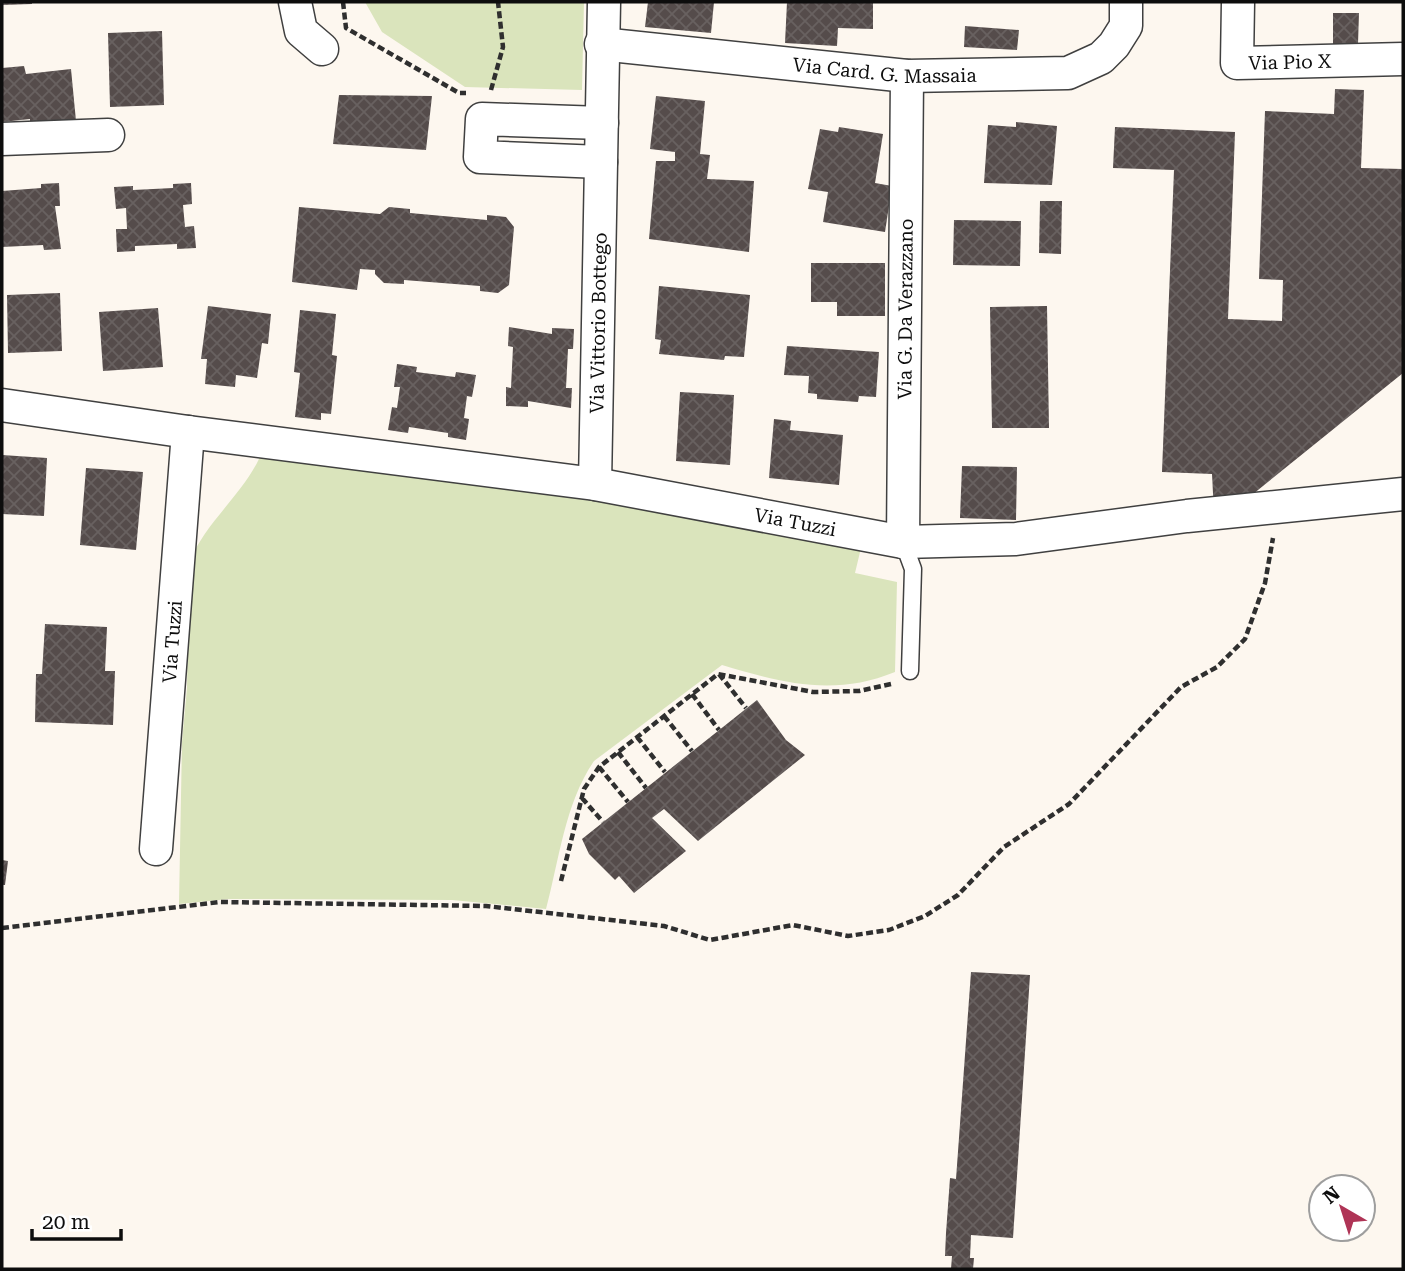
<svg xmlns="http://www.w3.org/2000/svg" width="1405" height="1271" font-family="'Roboto Serif',serif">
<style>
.grass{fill:#dae4bc}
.building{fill:url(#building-cross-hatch)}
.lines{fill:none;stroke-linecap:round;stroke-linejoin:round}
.service-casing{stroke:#404040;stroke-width:19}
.minor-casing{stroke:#404040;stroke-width:35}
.path{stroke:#2f2f2f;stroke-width:4.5;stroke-dasharray:7 3.5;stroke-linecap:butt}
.service{stroke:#fff;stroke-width:16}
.minor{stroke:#fff;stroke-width:32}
.labels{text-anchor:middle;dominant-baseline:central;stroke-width:7;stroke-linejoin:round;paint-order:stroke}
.street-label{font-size:19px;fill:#0d0d0d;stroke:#fff}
</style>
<defs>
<pattern id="building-cross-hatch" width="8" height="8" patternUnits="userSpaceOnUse" patternTransform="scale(1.75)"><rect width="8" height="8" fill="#554c4b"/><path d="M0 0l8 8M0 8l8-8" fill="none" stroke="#686160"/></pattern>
</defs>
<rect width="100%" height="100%" fill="#fdf7ef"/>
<path class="grass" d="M365,2h219l-2,88 -117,-3 -83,-55z
M263,450l318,41 280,57 -6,25 42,9 -2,90c-61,25 -113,11 -173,-7l-128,96c-29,42 -35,100 -48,148l-94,-9 -223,-1 -50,5 3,-162 5,-54 2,-125c17,-43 57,-70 74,-113z"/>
<path class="building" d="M2,2h30v2l-30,1z
M648,2h66l-3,31 -66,-6z
M787,2h86v27l-35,-1 -1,18 -52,-3z
M1333,13h26l-1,31h-25z
M965,26l54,4 -2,20 -53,-3z
M162,31l2,74 -54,2 -2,-74z
M24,66l2,8 45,-5 5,52 -46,4v-6l-28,3v-54z
M1335,89l29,1 -3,78 42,1v204l-171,138 -18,2 -2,-39 -50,-2 12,-302 -61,-2 2,-41 120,5 -7,187 54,2 1,-41 -24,-1 6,-168 69,3z
M339,95l93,1 -6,54 -93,-6z
M656,96l49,5 -5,53 10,1 -3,24 47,2 -5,71 -100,-13 7,-78h19v-9l-25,-3z
M1016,122l41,4 -5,59 -68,-2 4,-58 28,2z
M839,127l44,7 -8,49 17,3 -7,46 -62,-10 5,-30 -20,-3 12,-60 18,3z
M59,183l1,23h-5l6,43 -17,1 -1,-5 -41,2v-56l39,-3v-4z
M191,183l1,21 -9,1 2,22 9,-1 2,22 -19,1v-5l-42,2v5l-18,1 -1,-23h11l-1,-21 -10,1 -2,-22 19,-1v4l40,-2v-4z
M1040,201h22l-1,53 -22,-1z
M299,207l81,7 9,-7 21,2v4l77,7v-5l19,2 8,10 -5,58 -11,8 -18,-2v-5l-76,-6v4l-20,-1 -9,-9v-4l-15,-1 -3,21 -65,-8z
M954,220l67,1 -1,45 -67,-1z
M811,263h74v53h-48v-14h-26z
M659,286l91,9 -6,62 -19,-1 -1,4 -65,-6 2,-14 -6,-1z
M60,293l2,58 -54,2 -1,-58z
M208,306l63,8 -3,30 -6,-1 -5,35 -21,-3 -1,12 -30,-3 2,-25h-6z
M1047,306l2,122h-57l-2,-121z
M158,308l5,59 -60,4 -4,-59z
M300,310l36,4 -4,41 5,1 -6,58 -10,-1v7l-26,-3 5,-44 -6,-1z
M509,327l43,7v-6l22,1 -1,20h-5l-2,39h6l-1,20 -43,-7v6l-22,-1v-19l5,1 2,-41 -5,-1z
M787,346l92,6 -3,45 -17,-1 -1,6 -41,-3v-5l-9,-1 1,-17 -25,-1z
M397,364l20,3 -1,5 39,5 1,-5 20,3 -4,22 -5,-1 -3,22 5,1 -3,21 -18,-3v-4l-39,-6 -1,6 -20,-3 4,-23 5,1 3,-21h-6z
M680,392l54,3 -4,70 -54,-4z
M774,419l17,2 -1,9 53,5 -4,50 -70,-7z
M2,455l45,3 -3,58 -42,-2z
M962,466l55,1 -1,53 -56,-2z
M86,468l57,4 -7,78 -56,-5z
M45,624l62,3 -2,44h10l-2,54 -78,-3 1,-48h6z
M757,700l29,40 19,15 -107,86 -34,-32 -12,9 34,33 -52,42 -15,-17 -4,4 -26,-26 -7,-15z
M2,860l6,1 -3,24h-3z
M971,972l59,3 -17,263 -42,-3 -1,23h4l-1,11h-22l1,-13h-7l1,-23 4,-55 6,1z"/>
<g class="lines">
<defs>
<path id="service" d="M903,542l10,27 -3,102"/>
<g id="minor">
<path d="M295,2l6,29 21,18"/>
<path id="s1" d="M1238,2l-1,61 166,-4"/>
<path id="s2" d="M601,44l306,32 161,-3 33,-15 13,-13 12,-19v-24"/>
<path d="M2,139l106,-4"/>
<path d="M601,162l-121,-5 2,-38 120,4"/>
<path id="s3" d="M2,405l186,27 407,52 308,58 113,-3 171,-23 216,-22"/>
<path id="s4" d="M595,484l9,-482"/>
<path id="s5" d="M903,542l4,-466"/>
<path id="s6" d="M156,849l32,-417"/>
</g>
</defs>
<use href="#service" class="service-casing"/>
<use href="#minor" class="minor-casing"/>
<path class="path" d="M343,2l3,26 113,65h7
M491,90l12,-43 -5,-45
M719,674l27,34
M692,694l27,36
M664,716l28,35
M637,737l28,35
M618,752l28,36
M599,767l29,35
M582,798l21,24
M561,881l23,-92 15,-22 119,-93 95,18 46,-1 32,-7
M2,928l218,-26 266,4 178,20 46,14 83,-15 55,11 41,-6 36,-14 33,-21 46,-48 65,-43 112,-117 36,-20 28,-28 20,-56 8,-45"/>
<use href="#service" class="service"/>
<use href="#minor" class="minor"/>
</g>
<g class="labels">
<g class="street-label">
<text stroke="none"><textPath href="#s1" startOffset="114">Via Pio X</textPath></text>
<text stroke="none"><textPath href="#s2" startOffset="285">Via Card. G. Massaia</textPath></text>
<text stroke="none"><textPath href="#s5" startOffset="233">Via G. Da Verazzano</textPath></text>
<text stroke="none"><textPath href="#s4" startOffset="161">Via Vittorio Bottego</textPath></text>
<text stroke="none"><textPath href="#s3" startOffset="802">Via Tuzzi</textPath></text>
<text stroke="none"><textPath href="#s6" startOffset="208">Via Tuzzi</textPath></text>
</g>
</g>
<rect width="1405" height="1271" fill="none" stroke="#0d0d0d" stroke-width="7"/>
<g transform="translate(1342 1208) rotate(321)"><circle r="33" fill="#ffffff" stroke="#9e9e9e" stroke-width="2"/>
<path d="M0-5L12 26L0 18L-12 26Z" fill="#af3456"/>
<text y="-10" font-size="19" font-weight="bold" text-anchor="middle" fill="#0d0d0d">N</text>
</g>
<path d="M32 1229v10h89v-10" fill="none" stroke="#0d0d0d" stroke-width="3.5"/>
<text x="42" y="1229" font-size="21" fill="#0d0d0d" stroke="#ffffff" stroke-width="5" paint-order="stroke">20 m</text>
</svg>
